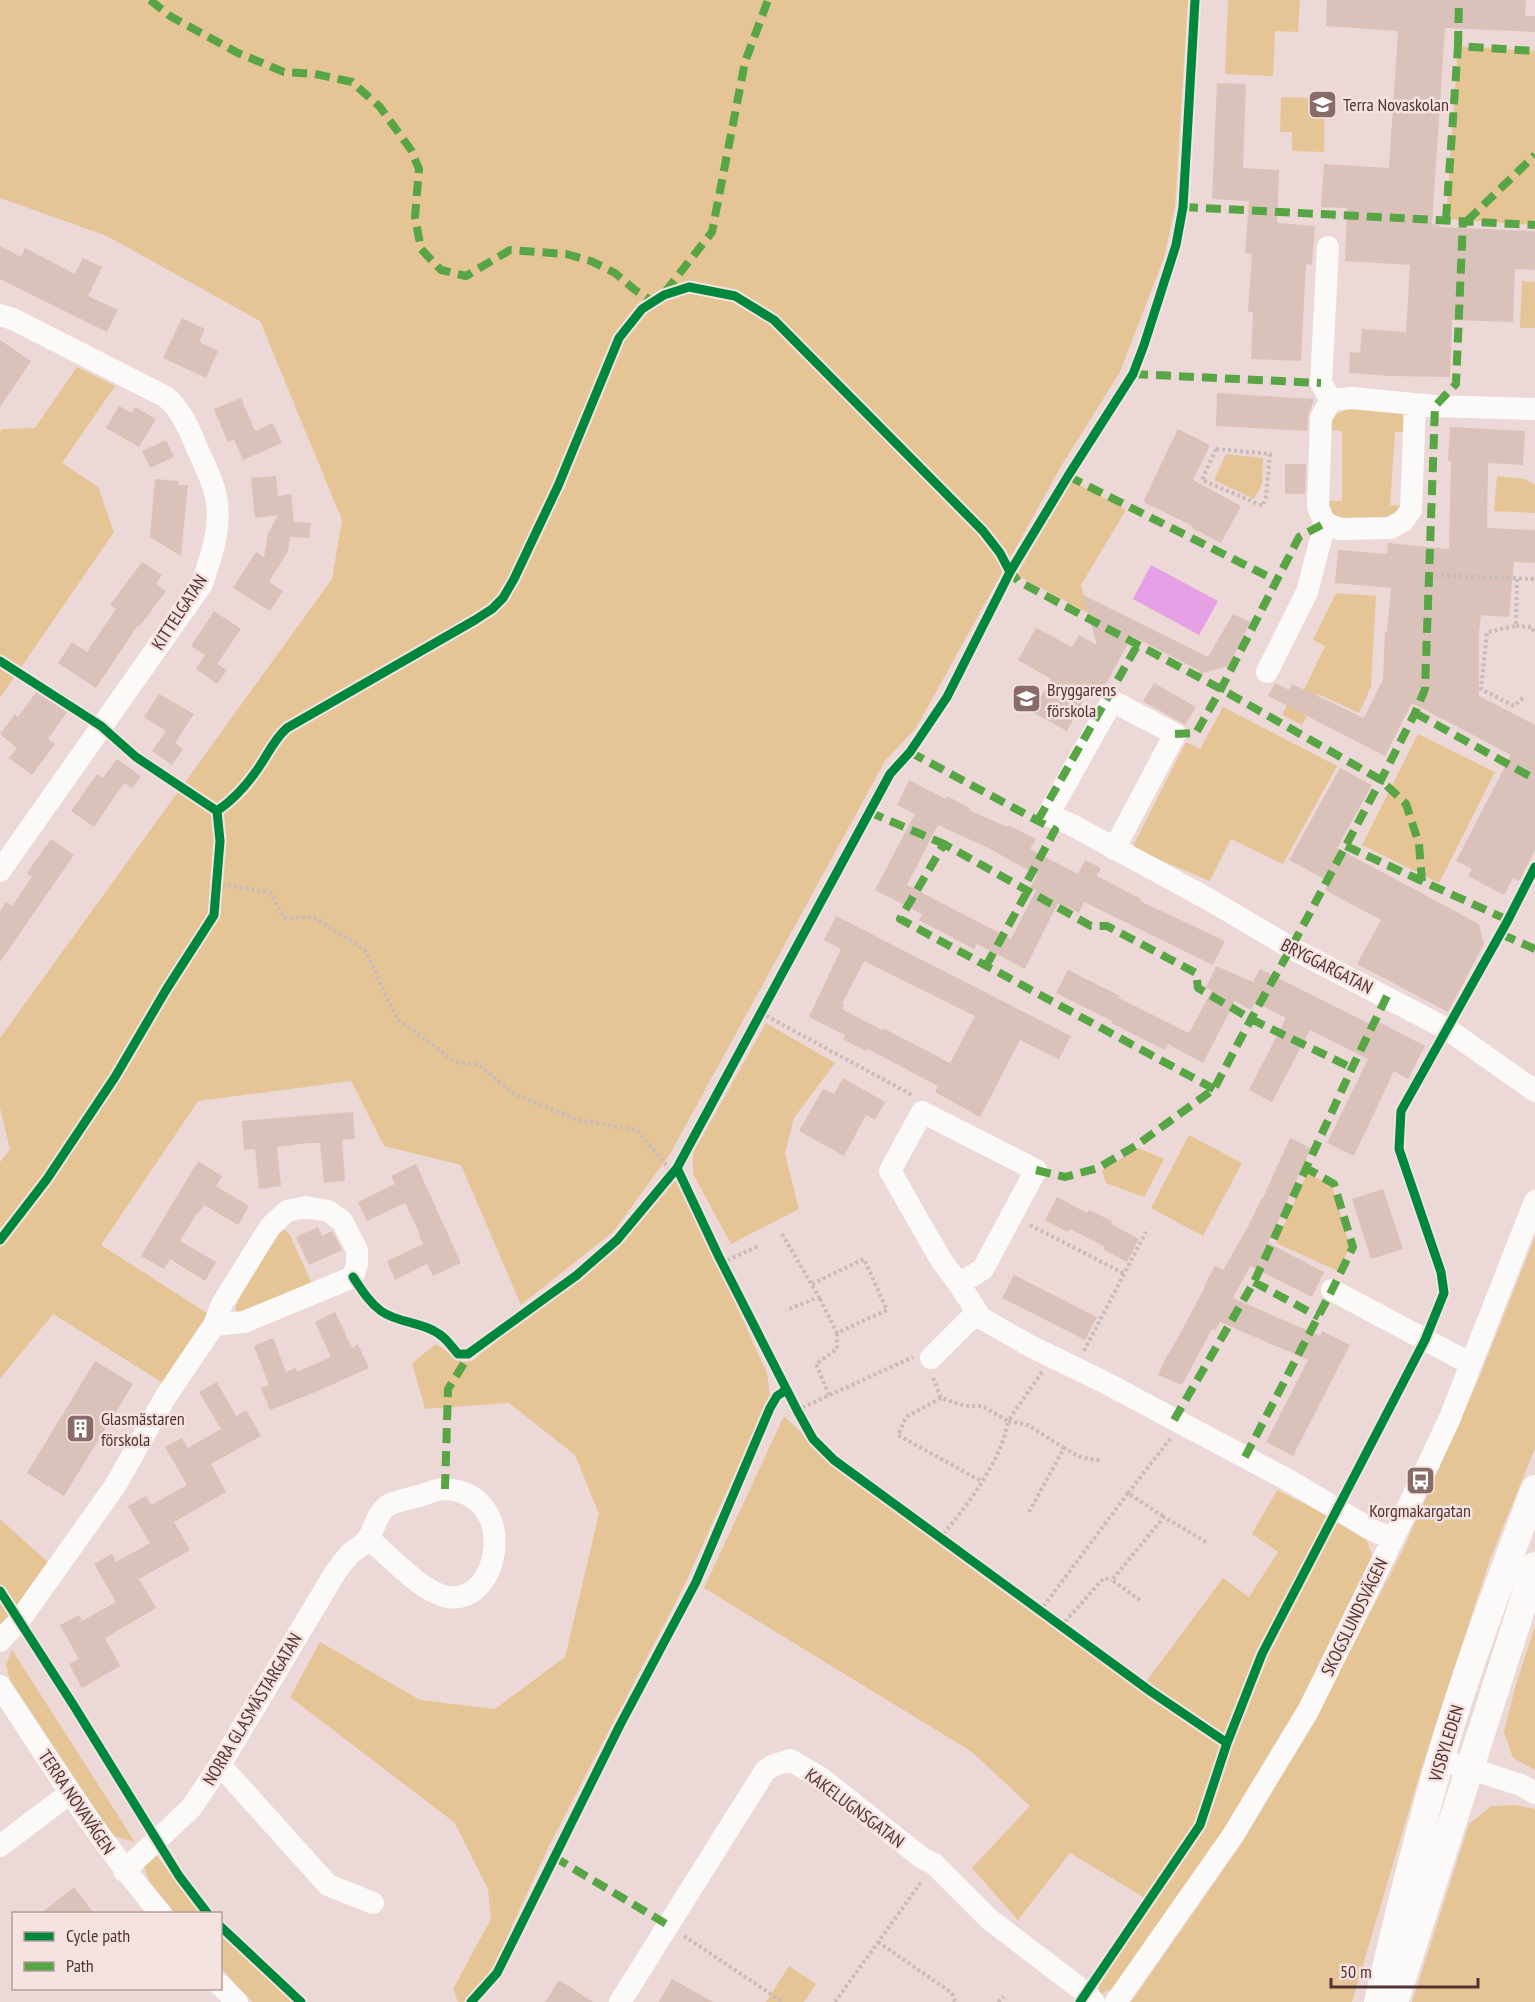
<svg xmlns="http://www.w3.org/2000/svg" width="1535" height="2002" font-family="'PT Sans Narrow',sans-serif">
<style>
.green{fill:#e5c595}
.water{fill:#e6a1e6}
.building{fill:#dac2ba;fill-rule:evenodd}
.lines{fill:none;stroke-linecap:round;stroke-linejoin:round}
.path{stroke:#c8bbba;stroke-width:4;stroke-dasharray:3 3;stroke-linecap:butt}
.minor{stroke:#fcf9f9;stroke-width:22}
.major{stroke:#fcf9f9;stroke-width:28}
.quiet{stroke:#57a544;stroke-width:8;stroke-dasharray:15 8;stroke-linecap:butt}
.cycleway-casing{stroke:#f5e3e1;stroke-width:13}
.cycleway{stroke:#00873e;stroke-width:9}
.labels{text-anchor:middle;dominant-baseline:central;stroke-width:5;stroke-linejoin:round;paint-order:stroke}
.poi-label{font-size:18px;fill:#543230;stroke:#f5e3e1;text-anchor:start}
.street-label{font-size:18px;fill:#543230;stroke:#f5e3e1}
</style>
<rect width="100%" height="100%" fill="#ecd8d6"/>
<path class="green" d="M0,0h1188l-13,207 -11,51 -44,114 -60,96 -144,260 -31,33 -215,393 -56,77 -93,74 -60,-140 -77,-19 -33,-65 -153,20 -97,144 109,70 -47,68 -110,-69 -53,65v-217l10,-13 -10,-41v-70l332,-459 10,-59 -82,-199 -153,-85 -107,-38z
M1228,0h72l-2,32 -23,-1 -2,45 -48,-2z
M1458,46l77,5v174l-89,-6z
M1281,97l44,1 -1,54 -32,-1v-19h-12z
M1522,281l13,1v46h-15z
M77,367l38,19 -53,77 36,24 16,45 -114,166v-266l2,-3 33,-1z
M1352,408c12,1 42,-1 50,6 6,5 7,12 8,18h-15l-5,73 15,1 -14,12 -49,2 -12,-8 -2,-11h14v-70l-13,-1c1,-15 10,-18 23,-22z
M1226,454l37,4 -1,26 -8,15 -40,-19z
M1497,476l27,3 11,6v28l-41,-2z
M1070,480l56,30 -45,75 7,28 -71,-38z
M1336,593l40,3 -5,91 -12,26 -41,-19 -16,31 -20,-10 14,-28 8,3 21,-44 -12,-6z
M1223,707l114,59 -54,98 -52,-25 -21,42 -78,-33 54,-106 14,7z
M1418,734l77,38 -56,111 -77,-38z
M766,1023l69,40 -41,55 -9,36 14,55 -68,35 -38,-70v-21z
M1189,1135l53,28 -39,73 -52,-28z
M1138,1148l26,11 -20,38 -38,-14 -4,-12z
M674,1169l93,204 3,23 -87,192 -134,258 -60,130 -25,26h-6l-5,-13 38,-70 -3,-30 -33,-66 -165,-126 30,-55 100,58 75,9 70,-52 34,-143 -24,-59 -66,-52 -84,6 -13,-46 24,-19 26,18 10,-1 149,-121z
M1307,1173l25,13 18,61 -12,24 -62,-28z
M279,1230h6l5,5 22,49 -72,30 -4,-3v-6l3,-6z
M1535,1237v211l-45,111 -70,214 -68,229h-221l111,-159 73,-125 88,-168 76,-172z
M784,1416l56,55 143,106 157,113 83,-112 26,19 29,-45 -26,-18 25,-44 59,30 30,18 7,20 -73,145 -74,125 -110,159 -17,8 1,-22 50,-72 -80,-48 -52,67 -46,-52 58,-62 -58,-54 -268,-164z
M0,1519l51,46 -51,63z
M1535,1626v144l-22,-12 -9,-26 11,-44z
M12,1650l123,192 -22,-6 -103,-156 -4,-15z
M1515,1805l20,4v193h-123l57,-178 23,-18z
M154,1852l46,61h-25l-26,-32 -5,-15z
M220,1934l73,68h-41l-31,-34z
M789,1966l27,18 -12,18h-38z"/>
<path class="water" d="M1151,565l67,36 -19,34 -66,-36z"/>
<path class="building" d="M1327,0h199l-1,16h10v16l-90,-4 -13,196 8,1 -1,2 96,4v39l-20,-1 -2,53 -61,-2 -2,57 -60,-1 -41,-3 1,-21 10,1 2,-24 44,3 4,-67 -65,-4 2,-53 -26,-1 3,-43 65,4 9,-137 -72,-5z
M1217,83l29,1 -3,84 36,2 -2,53 38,3 -3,39 -6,-1 -5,97 -50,-2 2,-47h-5l4,-58 -7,-1 4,-52 -37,-2z
M0,246l21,11 4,-9 50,26 8,-16 19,9 -14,29 30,14 -11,22 -107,-53z
M182,318l23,11 -6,13 19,9 -12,27 -43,-20z
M0,340l31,21 -31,46z
M1217,393l97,6 -6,18 -1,14 -91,-5z
M241,398l14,33 18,-8 9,20 -39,17 -9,-21 -6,3 -14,-33z
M119,406l13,7 3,-6 21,12 -17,28 -33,-19z
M1450,427l75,4 -2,34 -35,-2 -1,65 48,2v33l-21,-1 -5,55 -28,-2 -2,17v64l56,29v125l-16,31 -6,-3 -9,17 -36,-19 4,-7 -16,-8 55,-106 -99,-52 -27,53 -117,-60 7,-13 14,7 3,-6 72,34 19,-39 2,-47h2l4,-44 -56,-5 3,-33 49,4 1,-11 61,6 2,-88h-3z
M1178,429l32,16 -17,35 48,26 -20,37 -29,-15 1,-2 -50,-24z
M166,440l8,17 -24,11 -8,-17z
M1285,464h21l-1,30h-20z
M276,476l2,20 13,-2 3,28 17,1 -2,15 -19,-1 -2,14 -19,31 14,9 -13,20 -37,-23 23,-36 8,5 4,-24 10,-18 -23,3 -4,-40z
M155,479l23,2 1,4h9l-7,71 -31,-19z
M142,562l20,13 -6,9 10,7 -26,35 -2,-1 -42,63 -38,-25 14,-21 15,10 29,-43 -6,-4z
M1083,595l125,62 25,-43 17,8 -21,44 -31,8 2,-3 -68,-35 -34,63 -11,-6 -20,38 -35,-19 19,-33 -33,-19 18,-32 36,19 7,-12 18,10z
M214,611l27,18 -24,35 10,6 -10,14 -21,-15 9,-14 -14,-9z
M1154,683l42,24 -11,18 -42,-24z
M37,691l30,21 -19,27 7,5 -23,31 -23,-17 8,-10 -17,-14 15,-20 3,3z
M159,694l35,20 -19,29 8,6 -11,16 -20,-14 14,-20 -22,-14z
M117,759l24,17 -9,12 -8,-5 -30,44 -23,-16 26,-37 6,4z
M1340,768l32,17 -35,63 142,76 5,20 -36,68 -91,-48 24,-44 -56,-30 5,-8 -41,-22z
M909,780l37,19 1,-3 23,12 -1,2 38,17 1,-2 28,14 -6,10 48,25 7,-14 16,8 -4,8 44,23 -1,2 85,40 -12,24 -129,-63 -5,11 -21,-10 -33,66 -48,-25 -3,5 -55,-29 3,-6 -47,-24 40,-76 -18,-9zM938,825l50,23 49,27 -7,13 6,2 -25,49 -104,-54z
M51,839l23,16 -74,107v-51l6,-9 6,4 20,-29 -5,-4z
M836,916l235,120 -12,23 -39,-19 -40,77 -45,-25 3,-6 -70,-37 -2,2 -23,-12 2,-4 -36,-18 32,-68 -17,-9zM864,961l111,55 -25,47 -67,-35 -1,2 -40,-21 2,-4 -2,-1z
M1216,966l37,16 7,-13 116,58 3,-5 46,24 -17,33 -14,-8 -40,85 -27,-13 41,-84 -58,-29 -38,72 -23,-12 37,-72 -31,-16 -4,8 -16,-9 -32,62 -35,-19 -3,6 -54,-27 1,-2 -56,-28 12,-23 52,26 -1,2 70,35 23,-43 -6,-2z
M843,1078l42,24 -10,18 -9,-5 -22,41 -45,-25 24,-42 11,5z
M353,1112l2,27 -13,1 3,41 -21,2 -4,-40h-11l-32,4 4,39 -22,3 -4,-40 -11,1 -2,-29z
M1290,1138l21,10 -43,95 56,29 -12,25 -62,-31 -17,32 87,38 2,-5 28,14 -57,111 -27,-14 42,-82 -88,-38 -5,9 -3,-2 -30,56 -24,-10 10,-22 1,1 36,-67 -1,-1 11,-20 8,4 26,-45 13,-27h1z
M198,1161l24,15 -6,10 33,20 -11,19 -34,-20 -6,9 -1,-1 -17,28 36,21 -11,19 -35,-22 -6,10 -23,-13z
M416,1164l45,99 -28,13 -6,-12 -32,16 -8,-19 36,-17 -5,-11 1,-1 -14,-29 -38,18 -9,-19 37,-18 -4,-8z
M1383,1189l20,60 -32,10 -19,-60z
M1057,1197l30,16 2,-3 23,11 -1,3 28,15 -12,23 -23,-12 1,-3 -35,-18 -2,3 -23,-12z
M318,1227l4,9 10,-5 10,19 -33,15 -13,-28z
M1014,1275l83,42 -12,23 -83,-42z
M335,1312l17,36 6,-4 11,24 -51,23 -48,19 -9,-22 8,-3 -15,-39 19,-8 13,34 10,-4 1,4 34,-15 -16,-35z
M95,1361l38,23 -69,112 -37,-23z
M217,1382l19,34 10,-6 15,26 -50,28 15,28 -52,30 16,28 -51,29 17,29 -51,30 15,28 -38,22 -13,-24 10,-5 -19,-34 19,-10 3,6 34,-19 -22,-38 18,-10 4,8 34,-19 -22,-37 18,-10 5,9 36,-20 -22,-38 17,-9 6,10 33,-19 -22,-37z
M74,1887l20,27h-54z
M672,1979l41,23h-54z
M559,1980l34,22h-48z"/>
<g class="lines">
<path class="path" d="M1216,449l54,5 -4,43 -3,9 -61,-26z
M1429,575l106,4
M1517,579l-1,47 -29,6 -6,57 33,17 10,-9
M1516,626l16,1 3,7
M216,883l55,10 13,25 29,-1 52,33 32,69 59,43 23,3 35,29 64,26 59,10 36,43
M761,1013l151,82
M1030,1225l95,49
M782,1234l37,63 -33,13
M722,1263l36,-17
M812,1284l52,-25 23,51 -50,23 -18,-36
M1084,1351l62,-119
M1042,1372l-34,49 20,4 36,23
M933,1378l8,20 24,8h17l26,15c-6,39 -42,86 -67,116
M829,1395l-13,-31 21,-15v-16
M941,1398l-35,19 -8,18 83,46
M797,1410l116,-53
M1128,1493l42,-54
M1029,1512l35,-64 16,9 22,4
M1140,1600l-28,-20 52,-63 44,26
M1040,1611l88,-118 36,24
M1061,1626l43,-48 8,2
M684,1936l99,66
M878,1942l74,51 3,9
M835,2002l87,-121
M998,2002l6,-5"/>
<path class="minor" d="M1328,247l-7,136 10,17
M0,315l13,4 153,78c16,14 23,32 31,51 6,14 14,29 18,44 8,32 -3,62 -13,92l-202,287
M1415,404l-4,106 -8,11 -13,7 -50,1 -15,-6 -7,-16 3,-89 10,-18 21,-2 83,8 100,3
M1267,672l40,-80 18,-69
M1114,849l61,-115 -63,-33 -64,114 22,9 138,75 83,49 156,81 88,62
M959,1284l-18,-24 -51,-89 32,-59 114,58 -53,99 -24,15 22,34 49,28 72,35 188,100 80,48 23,10
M1332,1290l139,74
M931,1358l46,-46
M0,1641l19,-20 96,-135 51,-90 48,-71 8,-21 48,-77 17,-16 19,-4 22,4 14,10 15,29v14l-4,13 -109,45 -30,3
M0,1686c52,79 99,155 161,228
M1455,1764l66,21 14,8
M220,1765l108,120 45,18
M0,1846l70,-53
M124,1871l67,-63 29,-43 115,-192c4,-6 9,-12 14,-18 6,-6 16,-10 20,-18 6,-10 8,-23 18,-31 7,-5 26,-8 35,-11 7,-2 15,-6 22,-6 76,3 57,116 4,108 -26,-4 -58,-41 -79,-58
M220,1985l17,17
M620,2002l145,-231 7,-5 18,-6 31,18 101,80 12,6 55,55 97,74 8,9
M1116,2002l117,-167 75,-124 85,-172 56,-119 86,-219"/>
<path class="major" d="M1397,1994l138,-428
M1378,2002c19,-81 39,-162 62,-242 27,-92 61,-182 95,-271"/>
<path class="quiet" d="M150,0l20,16 68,37 46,19 31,2 37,8 28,25 31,43 8,19 -4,48 6,32 20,21 25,6 44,-26 56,4 25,7 24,12 20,17 18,12
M1458,46l1,-46
M1183,207l352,18
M1446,219l12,-173 77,5
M1467,221l68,-66
M665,292l47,-60 33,-170 23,-62
M1133,374l188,9
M1068,476l209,105
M1009,569l9,12 203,108 160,91 25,24 13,40 3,37 86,39
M1415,713l120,66
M1175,734l21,-1 25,-44 78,-152 26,-14
M910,752l145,78 -32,59
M869,812l75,32
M1038,820l100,-176
M1346,846l76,35
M1501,934l34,15
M986,966l41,-74
M1214,1089l-314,-170 44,-75 147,82h16l89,47 2,15 53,31 101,49
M1036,1170l29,7 33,-9 39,-23 77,-56 37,-70 40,-71 90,-168 34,-67 10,-24 10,-283 21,-22 7,-164
M1254,1282l65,35
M1174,1420l80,-138 98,-214 35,-72
M1245,1457l87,-167 21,-43 -19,-63 -28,-16
M445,1489l3,-100 23,-37
M554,1857l114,68"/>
<defs>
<path id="cycleway" d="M0,661l101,65 35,31 81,54 3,30 -6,74 -48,75 -51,87 -68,102 -47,61
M217,811c16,-11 29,-25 40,-41 10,-14 17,-31 30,-42l188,-108 17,-11 11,-11 11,-19 44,-93 61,-148 23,-29 22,-14 25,-8 46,9 39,24 209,211 17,22 10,19
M677,1168l42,89 78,153 16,29 21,21 316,231 77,52
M353,1277c8,12 16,25 28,34 15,11 37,11 53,20 11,5 17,15 24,23h10l109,-79 40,-35 60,-72 213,-394 20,-22 37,-55 63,-125 58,-96 65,-102 11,-29 32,-100 7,-38 12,-207
M0,1591l74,115 105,170 29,38
M220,1926l81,76
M471,2002l26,-29 123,-248 76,-143 74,-174 7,-12 9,-6
M1080,2002l120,-177 27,-82 35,-89 163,-314 19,-47 -3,-21 -42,-123 2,-38 107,-191 27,-53"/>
</defs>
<use href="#cycleway" class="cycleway-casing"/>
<use href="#cycleway" class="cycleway"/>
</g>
<defs>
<symbol id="school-square" viewBox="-11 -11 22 22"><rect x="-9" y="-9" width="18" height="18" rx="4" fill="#896c6a" stroke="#f5e3e1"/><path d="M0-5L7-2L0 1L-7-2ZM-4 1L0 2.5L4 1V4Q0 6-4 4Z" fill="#fff"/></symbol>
<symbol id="building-square" viewBox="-11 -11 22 22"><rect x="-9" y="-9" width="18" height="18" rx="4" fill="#896c6a" stroke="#f5e3e1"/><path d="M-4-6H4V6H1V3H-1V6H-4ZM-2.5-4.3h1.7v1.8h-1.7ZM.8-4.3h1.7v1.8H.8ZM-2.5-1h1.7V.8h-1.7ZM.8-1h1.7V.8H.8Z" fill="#fff"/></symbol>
<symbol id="bus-square" viewBox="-11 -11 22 22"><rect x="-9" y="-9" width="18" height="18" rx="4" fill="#896c6a" stroke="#f5e3e1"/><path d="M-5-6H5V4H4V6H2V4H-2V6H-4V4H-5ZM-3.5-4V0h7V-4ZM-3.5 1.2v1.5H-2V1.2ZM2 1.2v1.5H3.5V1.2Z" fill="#fff"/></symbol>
</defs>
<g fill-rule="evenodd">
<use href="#school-square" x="1306" y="88" width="33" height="33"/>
<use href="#school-square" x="1010" y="682" width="33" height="33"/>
<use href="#building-square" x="64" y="1412" width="33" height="33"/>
<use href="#bus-square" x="1404" y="1464" width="33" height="33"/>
</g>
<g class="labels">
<g class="poi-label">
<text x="1343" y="104">Terra Novaskolan</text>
<text x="1047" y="689">Bryggarens<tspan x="1047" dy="21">förskola</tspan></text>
<text x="101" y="1418">Glasmästaren<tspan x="101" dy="21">förskola</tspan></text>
<text x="1420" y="1510" text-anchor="middle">Korgmakargatan</text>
</g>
<g class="street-label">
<text transform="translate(179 612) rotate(-57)">KITTELGATAN</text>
<text transform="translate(1327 966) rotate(27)">BRYGGARGATAN</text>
<text transform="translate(1354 1617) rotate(-64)">SKOGSLUNDSVÄGEN</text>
<text transform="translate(252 1709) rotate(-59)">NORRA GLASMÄSTARGATAN</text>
<text transform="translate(1446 1743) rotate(-73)">VISBYLEDEN</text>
<text transform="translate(77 1802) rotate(56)">TERRA NOVAVÄGEN</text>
<text transform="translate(855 1808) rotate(37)">KAKELUGNSGATAN</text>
</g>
</g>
<rect x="12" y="1912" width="210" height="78" fill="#f5e3e1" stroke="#b59c9a" stroke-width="1.5"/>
<rect x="24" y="1932" width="30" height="9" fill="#00873e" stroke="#b59c9a" stroke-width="1.5"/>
<text x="66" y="1942" font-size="18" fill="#543230">Cycle path</text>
<rect x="24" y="1962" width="30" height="9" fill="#57a544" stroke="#b59c9a" stroke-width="1.5"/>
<text x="66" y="1972" font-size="18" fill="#543230">Path</text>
<path d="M1331 1978v9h147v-9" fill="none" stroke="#543230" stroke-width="3"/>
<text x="1340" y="1978" font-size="18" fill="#543230" stroke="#f5e3e1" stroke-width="4.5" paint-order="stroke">50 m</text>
</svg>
